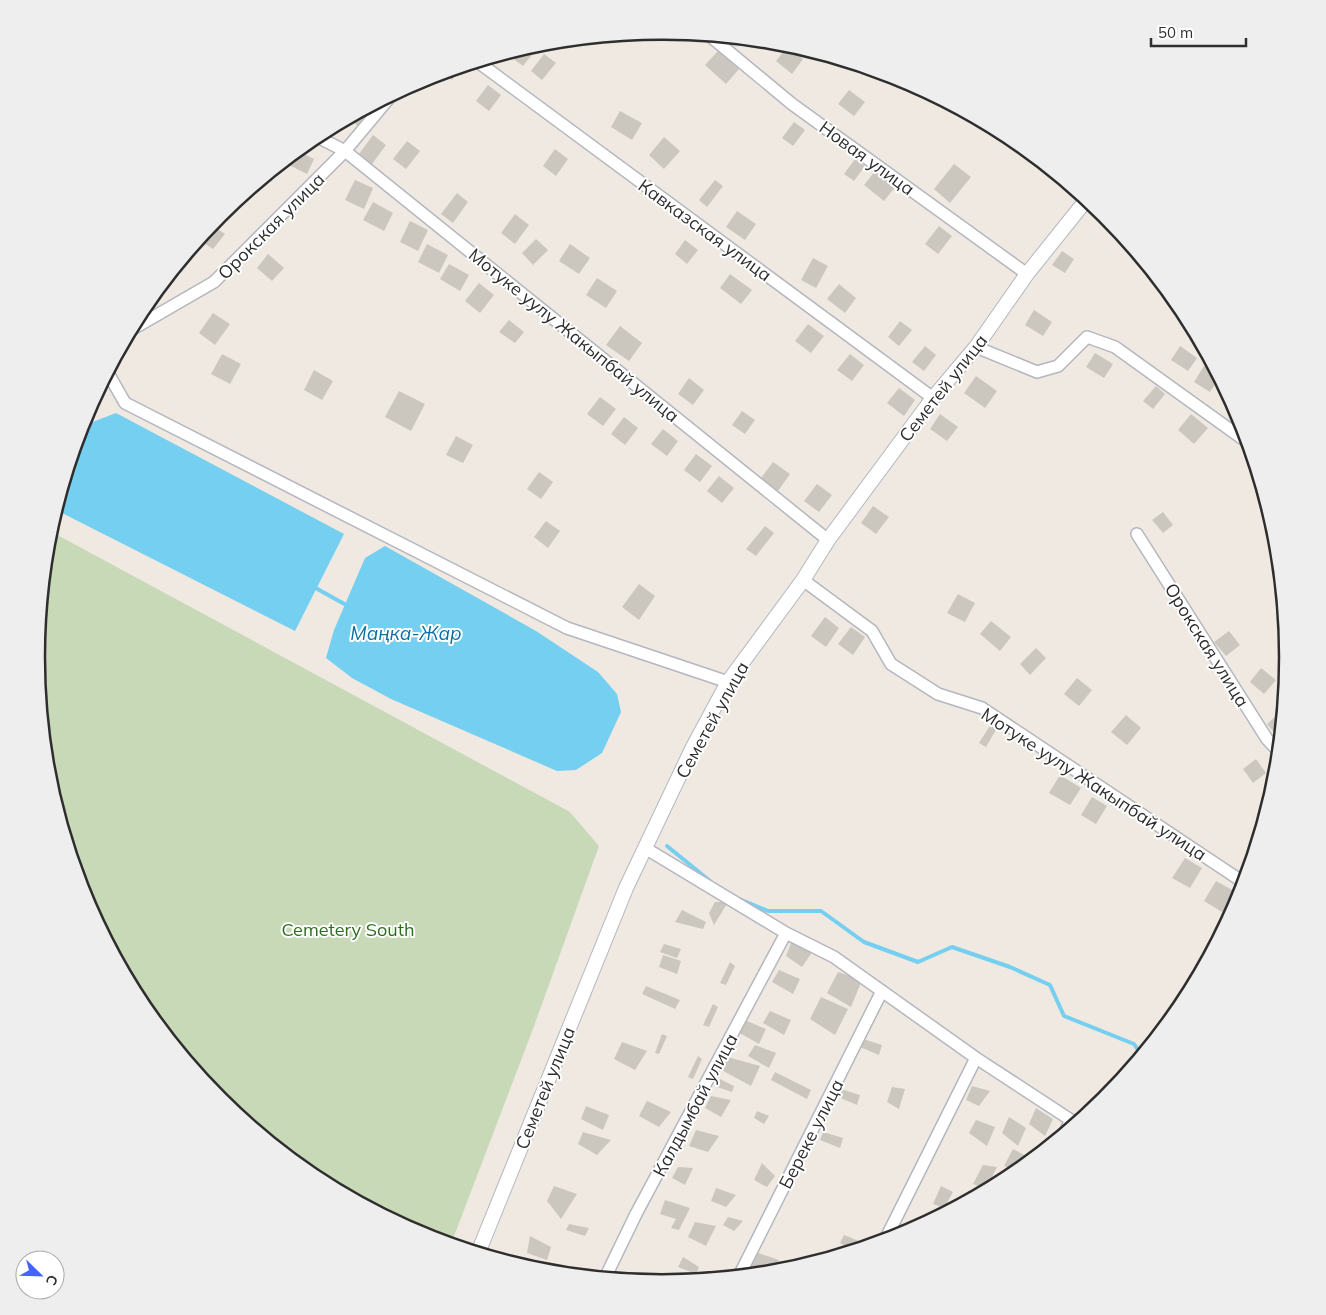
<svg xmlns="http://www.w3.org/2000/svg" width="1326" height="1315" font-family="Mulish,sans-serif">
<style>
.cemetery{fill:#c8d9b8}
.water{fill:#75cff0}
.lines{fill:none;stroke-linecap:round;stroke-linejoin:round}
.stream{stroke:#75cff0;stroke-width:4}
.building{fill:#cbc7bf}
.minor-casing{stroke:#b4b7c1;stroke-width:14}
.tertiary-casing{stroke:#b4b7c1;stroke-width:16}
.minor{stroke:#fff;stroke-width:11}
.tertiary{stroke:#fff;stroke-width:14}
.labels{text-anchor:middle;dominant-baseline:central;stroke-width:4;stroke-linejoin:round;paint-order:stroke}
.street-label{font-size:18px;fill:#2e2e2e;stroke:#fff}
.park-label{font-size:18px;fill:#2c6e1b;stroke:#fff}
.water-label{font-size:19px;font-style:italic;fill:#0d6fa3;stroke:#fff}
.rim{fill:none;stroke:#2e2e2e;stroke-width:2.5}
</style>
<rect width="100%" height="100%" fill="#efe9e1"/>
<path class="cemetery" d="M50,531l520,281 29,34 -66,183 -82,215 -28,-8 -108,-58 -95,-78 -78,-95 -58,-108 -35,-118 -12,-122z"/>
<path class="water" d="M116,413l228,121 -49,97 -237,-120 -1,-3 25,-82z
M385,546l151,85 62,41 19,22 4,18 -19,41 -26,17 -19,1 -166,-72 -39,-21 -26,-20 8,-28 31,-72z"/>
<g class="lines">
<path class="stream" d="M312,586l36,20
M667,846l43,35
M739,899l29,12h53l43,31 54,20 34,-15 58,20 40,18 14,31 70,28 8,12"/>
</g>
<path class="building" d="M536,45l2,2 -15,19 -16,-12z
M787,47l16,12 -11,15 -16,-13z
M718,51l21,18 -13,15 -21,-19z
M544,54l12,9 -14,17 -11,-9z
M461,67l-9,13 -9,-7z
M488,85l13,10 -12,16 -13,-10z
M849,90l16,12 -11,14 -16,-12z
M363,111l6,5 -10,11 -10,-9z
M620,111l22,12 -10,17 -21,-13z
M794,122l11,8 -12,16 -11,-8z
M993,127l14,8 -5,6 -13,-10z
M373,135l13,10 -14,19 -13,-10z
M664,137l16,14 -16,18 -15,-14z
M407,141l13,10 -14,18 -13,-10z
M555,149l13,10 -12,17 -13,-10z
M298,151l16,8 -7,15 -18,-9z
M855,159l10,7 -11,15 -10,-7z
M954,164l17,13 -21,26 -16,-14z
M876,170l20,16 -12,15 -20,-16z
M1053,171l11,9 -2,3 -11,-9z
M355,180l18,8 -9,21 -19,-9z
M715,180l8,6 -16,21 -8,-7z
M457,193l11,9 -15,21 -12,-9z
M373,202l20,11 -9,18 -21,-11z
M737,211l19,13 -11,16 -19,-13z
M515,214l14,11 -14,19 -14,-11z
M410,221l18,9 -10,21 -18,-9z
M212,225l13,9 -12,15 -13,-9z
M1115,225l11,15 -1,2 -15,-10z
M939,226l13,10 -14,18 -13,-10z
M536,239l12,11 -15,15 -11,-12z
M685,240l13,10 -11,14 -12,-10z
M427,244l21,11 -9,18 -21,-11z
M570,244l20,14 -11,16 -20,-13z
M1062,251l12,8 -9,14 -13,-8z
M268,254l16,14 -12,13 -15,-13z
M813,258l15,8 -12,22 -15,-8z
M449,264l20,11 -9,16 -20,-12z
M730,274l22,16 -11,14 -21,-16z
M597,278l20,13 -11,17 -20,-13z
M479,283l15,12 -14,18 -15,-12z
M839,284l17,14 -11,15 -18,-14z
M1034,310l18,12 -9,14 -18,-11z
M213,313l17,11 -15,21 -16,-12z
M509,320l15,12 -9,11 -16,-11z
M900,321l12,9 -13,16 -11,-9z
M808,324l16,12 -13,17 -16,-12z
M620,326l22,17 -13,18 -23,-16z
M925,346l11,9 -12,16 -12,-9z
M1180,346l17,12 -9,13 -17,-11z
M1095,353l18,11 -9,14 -18,-11z
M222,354l19,10 -11,20 -19,-10z
M850,354l14,11 -12,16 -15,-11z
M1204,366l16,11 -10,15 -16,-10z
M314,370l19,11 -11,19 -18,-10z
M976,376l21,15 -12,17 -21,-15z
M689,378l15,12 -11,15 -15,-11z
M1156,386l9,8 -12,15 -10,-8z
M899,388l16,12 -11,16 -17,-13z
M399,391l26,13 -14,27 -26,-14z
M600,397l16,12 -13,17 -16,-12z
M742,411l13,9 -10,14 -13,-9z
M940,414l18,13 -11,14 -17,-12z
M1191,414l17,14 -14,16 -16,-14z
M624,417l14,11 -13,17 -14,-11z
M663,429l15,12 -11,15 -16,-12z
M456,436l17,9 -10,18 -17,-8z
M696,454l16,12 -12,16 -16,-12z
M773,462l17,12 -12,17 -17,-13z
M539,472l14,10 -12,17 -14,-10z
M1258,472l5,15 -10,-8z
M719,476l15,12 -12,15 -15,-12z
M817,484l15,11 -13,17 -15,-11z
M873,506l16,11 -13,17 -15,-11z
M1163,512l10,13 -10,8 -11,-13z
M546,521l14,10 -12,17 -14,-11z
M765,526l9,7 -18,23 -10,-7z
M639,584l16,12 -16,24 -17,-13z
M958,594l17,9 -10,19 -18,-9z
M825,617l14,11 -13,19 -15,-11z
M991,621l20,16 -11,14 -20,-17z
M851,627l14,10 -12,18 -15,-11z
M1229,631l11,14 -14,11 -12,-14z
M1036,648l10,10 -16,17 -10,-11z
M1261,668l15,12 -12,14 -14,-12z
M1077,678l15,12 -13,16 -15,-12z
M1126,715l15,13 -14,17 -16,-13z
M1277,715l6,6 -1,12 -4,4 -11,-13z
M991,724l6,4 -11,19 -7,-4z
M1256,759l10,14 -13,10 -10,-14z
M1060,775l21,13 -11,17 -21,-12z
M1276,783l-7,23 -8,-9z
M1092,797l15,9 -11,18 -15,-9z
M1185,858l17,10 -12,20 -18,-10z
M1216,881l18,10 -12,21 -18,-11z
M715,902h13l-14,23 -5,-12z
M682,910l24,12 -3,7 -28,-7z
M791,943l24,5 -13,19 -16,-11z
M664,944l17,5 -4,9 -17,-6z
M663,955l18,6 -4,13 -18,-7z
M730,962l5,4 -9,19 -6,-2z
M779,970l21,9 -7,15 -21,-12z
M838,972l24,8 -11,27 -24,-14z
M646,986l34,14 -5,9 -33,-15z
M821,997l27,12 -13,26 -25,-16z
M713,1004l5,3 -9,20 -6,-2z
M770,1011l21,9 -7,15 -21,-12z
M745,1020l21,9 -7,15 -21,-12z
M662,1034l5,2 -8,18 -4,-1z
M863,1039l19,6 -3,10 -19,-8z
M622,1042l25,9 -12,19 -21,-11z
M755,1045l21,8 -7,15 -21,-12z
M698,1056l4,3 -9,20 -5,-2z
M724,1056l36,10 -9,20 -35,-19z
M775,1072l36,18 -4,9 -36,-19z
M720,1079l14,7 -2,6 -15,-5z
M972,1086l18,5 -11,15 -13,-6z
M892,1087l13,2 -6,20 -12,-7z
M841,1089l19,6 -3,10 -19,-8z
M711,1096l20,4 -10,17 -16,-9z
M647,1101l24,11 -12,15 -20,-11z
M586,1106l23,9 -6,15 -22,-11z
M1036,1108l17,11 -8,17 -16,-12z
M757,1111l12,5 -5,8 -10,-6z
M1009,1117l17,11 -8,18 -16,-13z
M976,1120l19,7 -8,19 -18,-13z
M696,1130l23,6 -11,16 -19,-6z
M583,1132l28,8 -14,15 -19,-11z
M823,1132l20,6 -3,10 -20,-8z
M1013,1149l13,7 -12,14 -10,-4z
M762,1163l13,13 -8,11 -13,-7z
M983,1165l14,2 -11,22 -13,-5z
M678,1167l15,1 -8,17 -13,-7z
M1001,1171l12,6 -11,6 -5,-2z
M554,1186l23,8 -16,25 -14,-18z
M941,1186l12,6 -9,16 -11,-4z
M716,1188l20,7 -10,12 -15,-6z
M665,1200l25,8 -11,22 -8,-2 5,-9 -16,-5z
M728,1217l15,4 -9,10 -11,-6z
M695,1222l21,4 -10,20 -18,-9z
M569,1224l20,4 -4,8 -19,-6z
M844,1235l22,9 -2,4 -10,3 -14,-8z
M530,1236l21,11 -4,13 -20,-7z
M832,1252l10,3 -13,3z
M758,1253l21,7 -6,13 -12,1 -11,-5z
M683,1257l16,10 -3,7 -18,-7z
M657,1275l11,3 -3,6 -11,-1z"/>
<g class="lines">
<defs>
<path id="minor" d="M710,36l82,68 235,170
M478,62l455,336
M316,136l29,15 483,389
M131,330l83,-48 131,-131 45,-54
M976,347l61,25 21,-6 29,-29 28,10 135,97
M108,373l17,30 442,225 161,54
M1137,534l130,205 13,14
M803,580l69,51 19,33 47,30 44,14 264,176
M645,848l141,85 48,24 142,101 101,66
M1063,1136l8,-16
M884,1242l92,-184
M739,1276l143,-285
M605,1278l31,-64 150,-281"/>
<path id="tertiary" d="M478,1253l148,-365 67,-141 35,-65 75,-102 25,-40 105,-142 43,-51 51,-73 60,-75"/>
</defs>
<use href="#minor" class="minor-casing"/>
<use href="#tertiary" class="tertiary-casing"/>
<use href="#minor" class="minor"/>
<use href="#tertiary" class="tertiary"/>
</g>
<g class="labels">
<g class="street-label">
<text transform="translate(867 158) rotate(36)">Новая улица</text>
<text transform="translate(271 226) rotate(-45)">Орокская улица</text>
<text transform="translate(705 230) rotate(36)">Кавказская улица</text>
<text transform="translate(574 335) rotate(39)">Мотуке уулу Жакыпбай улица</text>
<text transform="translate(943 388) rotate(-52)">Семетей улица</text>
<text transform="translate(1207 645) rotate(58)">Орокская улица</text>
<text transform="translate(712 720) rotate(-61)">Семетей улица</text>
<text transform="translate(1094 784) rotate(33)">Мотуке уулу Жакыпбай улица</text>
<text transform="translate(545 1088) rotate(-68)">Семетей улица</text>
<text transform="translate(695 1105) rotate(-62)">Калдымбай улица</text>
<text transform="translate(811 1134) rotate(-63)">Береке улица</text>
</g>
<g class="park-label">
<text x="348" y="929">Cemetery South</text>
</g>
<g class="water-label">
<text x="406" y="633">Маңка-Жар</text>
</g>
</g>
<path d="M0 0H1326V1315H0ZM45 657a617 617 0 1 1 1234 0a617 617 0 1 1-1234 0Z" fill="#eee" fill-rule="evenodd"/>
<path class="rim" d="M45 657a617 617 0 1 1 1234 0a617 617 0 1 1-1234 0Z"/>
<g transform="translate(40 1275) rotate(113)"><circle r="24" fill="#ffffff" stroke="#ababab"/>
<path d="M0-4L9 19L0 12L-9 19Z" fill="#4264fb"/>
<text y="-8" font-size="14" font-weight="bold" text-anchor="middle" fill="#2e2e2e">С</text>
</g>
<path d="M1151 38v8h95v-8" fill="none" stroke="#2e2e2e" stroke-width="2.5"/>
<text x="1158" y="38" font-size="15" fill="#2e2e2e" stroke="#ffffff" stroke-width="4" paint-order="stroke">50 m</text>
</svg>
